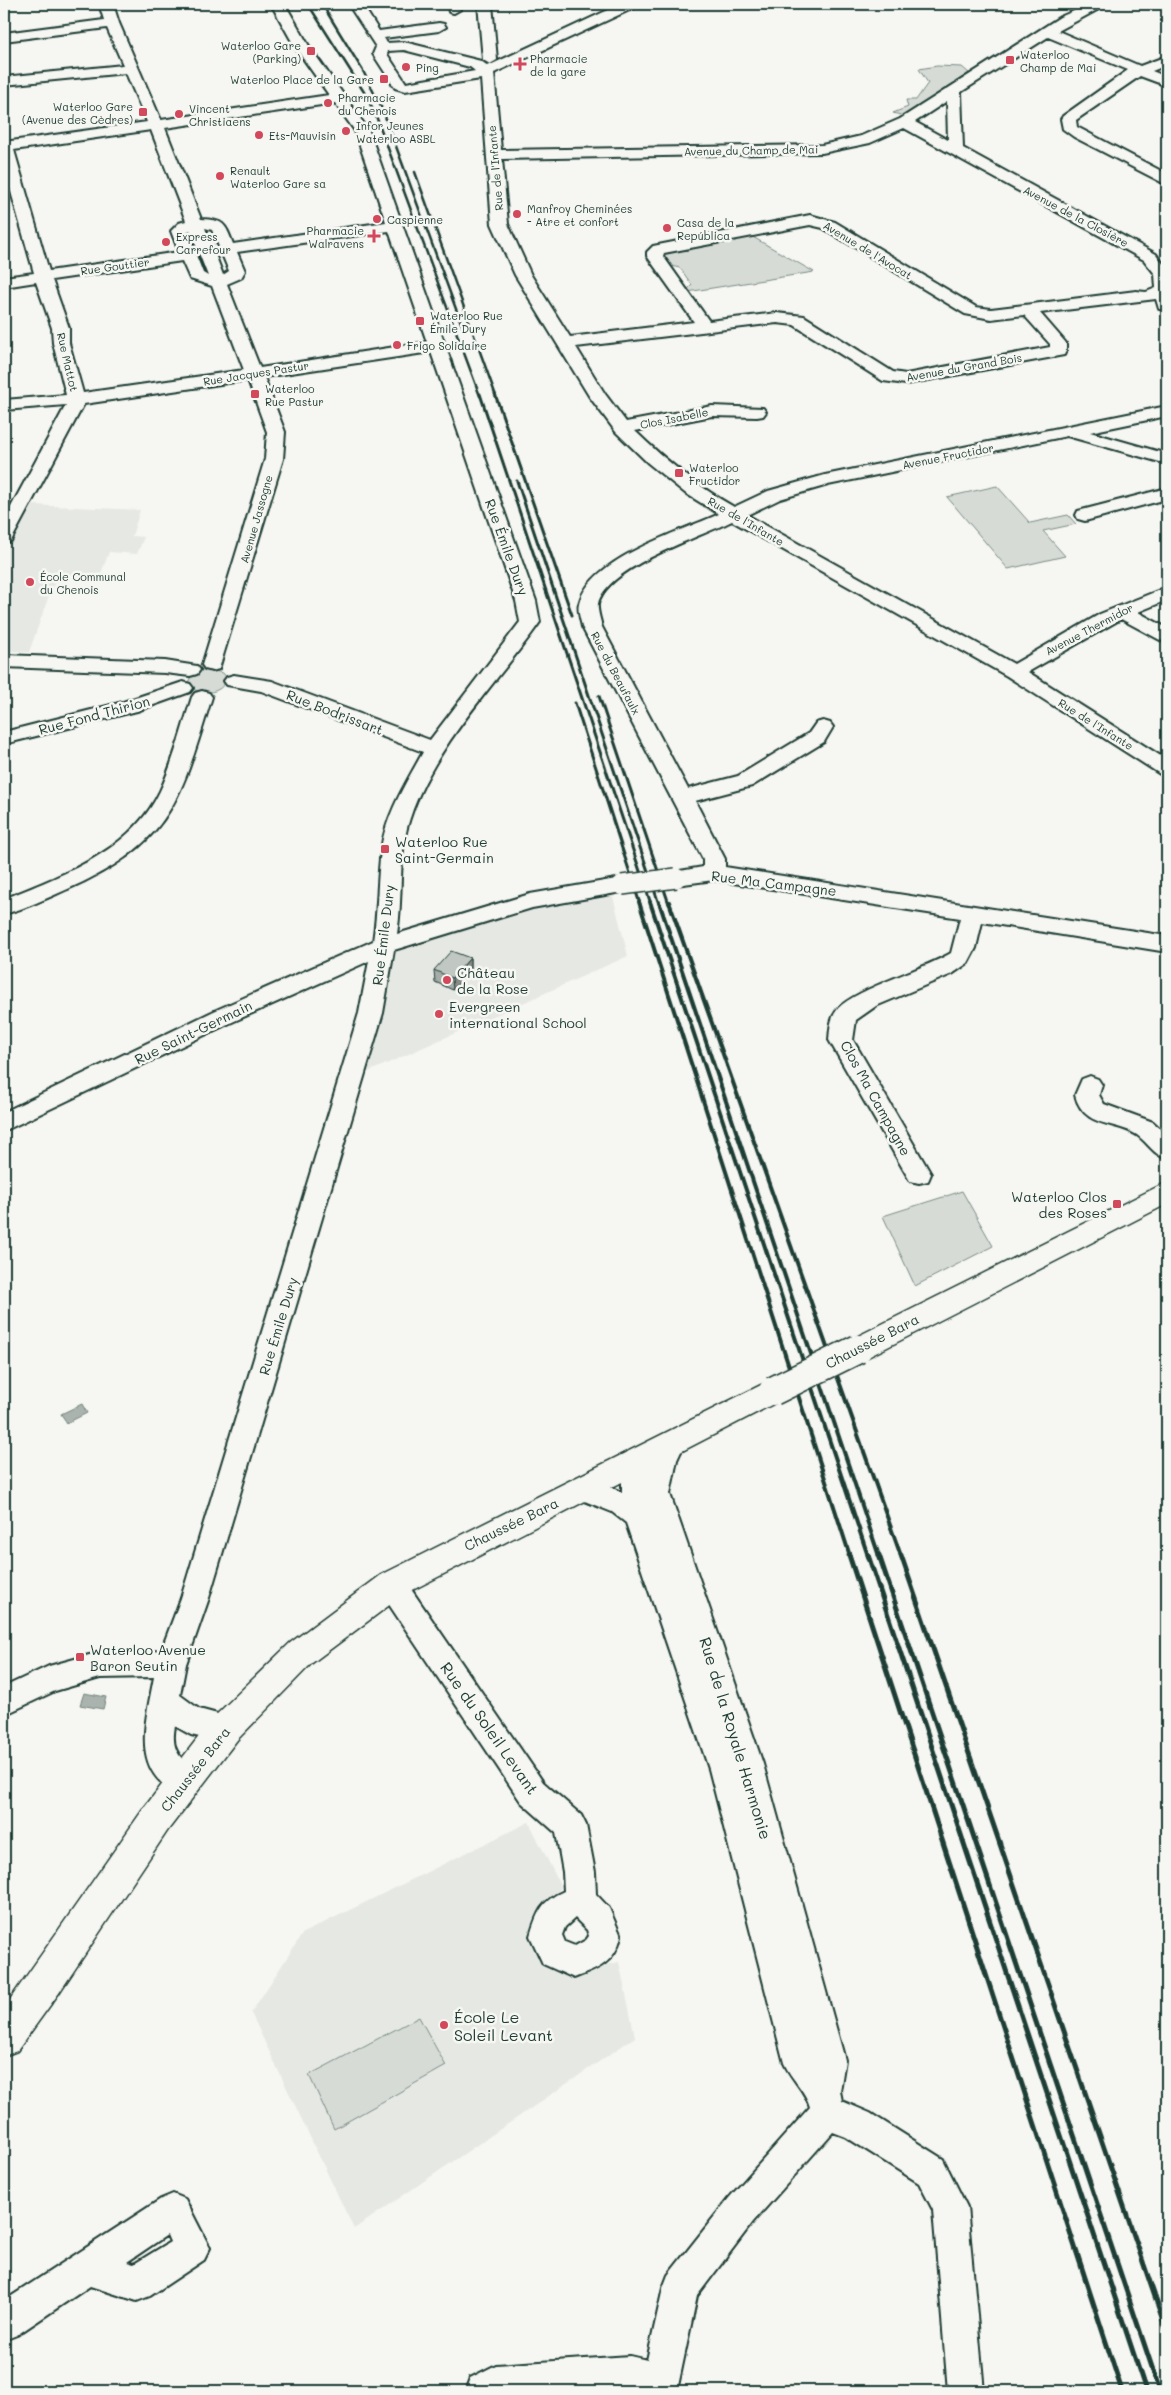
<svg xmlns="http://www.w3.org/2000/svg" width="1171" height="2395" font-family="Mali,sans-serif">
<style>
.built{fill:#e6e8e4}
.green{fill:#d6dbd6;stroke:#7a8c85}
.water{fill:#aab3ae;stroke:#72847d}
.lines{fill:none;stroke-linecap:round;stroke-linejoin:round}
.minor-casing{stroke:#1f3d34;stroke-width:4}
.major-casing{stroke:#1f3d34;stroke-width:3}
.minor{fill:#f6f6f2;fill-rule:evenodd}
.major{fill:#f6f6f2;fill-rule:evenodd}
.rail-far3{stroke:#1f3d34;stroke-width:2.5}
.rail-far2{stroke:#1f3d34;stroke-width:3}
.rail-far1{stroke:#1f3d34;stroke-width:4}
.rail{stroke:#1f3d34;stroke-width:5}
.minor-bridge-casing{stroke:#1f3d34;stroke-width:22;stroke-linecap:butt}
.major-bridge-casing{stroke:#1f3d34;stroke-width:31;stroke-linecap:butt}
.minor-bridge{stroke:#f6f6f2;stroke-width:19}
.major-bridge{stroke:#f6f6f2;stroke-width:28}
.wall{fill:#a6aca8;stroke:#1f3d34}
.shaded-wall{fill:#878c88;stroke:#1f3d34}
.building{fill:#c1c8c3;stroke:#1f3d34}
.poi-dot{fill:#d1495b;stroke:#f6f6f2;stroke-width:2}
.labels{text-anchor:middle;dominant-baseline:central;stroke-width:5;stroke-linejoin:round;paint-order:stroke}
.far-poi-label{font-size:11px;fill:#1f3d34;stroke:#f6f6f2;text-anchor:start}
.far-street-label{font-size:11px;fill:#1f3d34;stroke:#f6f6f2}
.street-label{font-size:14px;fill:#1f3d34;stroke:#f6f6f2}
.poi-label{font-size:14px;fill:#1f3d34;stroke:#f6f6f2;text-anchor:start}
.near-street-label{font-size:16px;fill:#1f3d34;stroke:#f6f6f2}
.near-poi-label{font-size:16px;fill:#1f3d34;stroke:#f6f6f2;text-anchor:start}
</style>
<rect width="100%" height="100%" fill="#f6f6f2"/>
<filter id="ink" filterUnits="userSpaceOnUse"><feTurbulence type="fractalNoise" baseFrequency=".02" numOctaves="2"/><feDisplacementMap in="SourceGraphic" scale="10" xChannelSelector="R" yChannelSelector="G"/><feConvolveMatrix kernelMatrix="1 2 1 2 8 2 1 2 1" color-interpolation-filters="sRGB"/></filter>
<g filter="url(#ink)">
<path class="built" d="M30,505l110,5 -8,26 12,1 -7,17 -28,-2 -9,24 -37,-2 -11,13 -23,65 -25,-1v-104l7,-7z
M612,893l16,63 -260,116 26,-120 138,-43z
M529,1822l32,65 -26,40 5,31 22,17 57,-13 16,75 -281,192 -103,-216 52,-80z"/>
<path class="green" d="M937,66l25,1 7,6 -64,43 -12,-3 15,-6 -2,-7h10l12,-17 -9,-14z
M751,236l63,36 -127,20 -1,-1 6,-6 -12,-17 -9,-2 -8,-9 1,-4 8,-3z
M997,486l33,37 38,-8 8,9 -33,7 22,25 -57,13 -61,-72z
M205,669l18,4 4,5c-4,17 -30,19 -39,6 2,-10 8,-12 17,-15z
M962,1191l31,55 -78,40 -32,-70z
M419,2017l27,49 -112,63 -25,-54z"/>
<path class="water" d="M82,1404l5,9 -20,10 -6,-9z
M84,1693l22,4 -3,12 -23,-4z"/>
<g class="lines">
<defs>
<path id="minor" d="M99,4h14l6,19 42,97 168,-25 -34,-48 -24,-43h14l24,42 60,85 167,470 4,21c-45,64 -112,129 -133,206 -9,35 -4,71 -10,106l133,-40 92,-16 8,2 3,5 -3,5 -8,2 -90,16 -138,42 -11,63 -174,585 -23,66 -6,31 19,14 37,10 4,10 -4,10 -11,4 -34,-8 -16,-9c-6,33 13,31 24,56l-4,10 -11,4c-56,-21 -38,-75 -30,-119l-54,1 -45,13 -51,24v-28l45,-21 51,-14 61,-1 20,-53 178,-585 10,-52 -139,62 -226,108v-19l210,-101 159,-70c5,-30 4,-60 8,-91 5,-36 25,-67 42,-98l-162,-61 -34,-6 -3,-4 3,-4 7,-2 38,6 158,59 90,-118 -4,-21 -85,-249 -167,25 21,55 -2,27 -64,210 -7,2 -7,-2 -3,-4 63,-206 2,-27 -19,-52 -164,24 -71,133 -2,4 -7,2v-23l62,-115 -62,5v-10l62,-5 -13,-52 -1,-15 -16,-46 -32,5v-10l30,-4 -30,-106v-25l143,-20 -21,-49 -122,12v-8l119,-12 -16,-37 -103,13v-8l100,-13zM335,103l20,28 31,91 -153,22c-8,-21 -9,-24 -32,-25l-36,-91zM151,130l35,91 -7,2 -8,8 8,21 -130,19 -35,-121zM205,228l7,2 17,41 -6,4zM190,230l18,46 -5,-3 -16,-41zM389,231l38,111 -167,26 -33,-84 14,-6 4,-7 -8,-19zM182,261l8,18 22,7 32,84 -161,23 -14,-50v-15l-17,-48z
M348,4h14l17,27 60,-8 5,1 2,3 -7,4 -55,7 3,5 17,-1 77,19 7,5 133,-62h17l-2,3 -142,66 7,77 321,-5 39,-9 39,-17 160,-102 30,-13h18l-50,27 82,35 27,-10v9l-15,6 15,6v9l-27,-10 -64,44 1,7 90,47v11l-93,-48 -11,-8 -2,-10 2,-3 65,-46 -80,-33 -87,55 2,56 193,106 11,15v41l-8,-1 -3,-10 -116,14 26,30v8l-2,4 -158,29 -23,-3 -89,-56 -17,-2 -201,24 29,47 21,28 86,-16 51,2 3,4 -3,4 -6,1 -45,-1 -77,15c30,29 62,55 99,76l34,-16 57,-16 342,-69v10l-77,16 77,22v10l-100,-28 -239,49 -48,14 -33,16 267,149 86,-50 67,-27v13l-29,12 29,16v14l-7,-2 -39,-21 -93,53 139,88v15l-7,-1 -153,-98 -275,-155c-32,16 -126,46 -134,83 -1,7 3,17 4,23l86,162 50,-13 71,-43 7,-10 7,-2 7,2 3,4 -9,15 -72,44 -57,15 30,58v8l442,69v16l-185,-30 -6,26 -8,15 -16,11 -76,32 -20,14 -3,20 78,134 -3,7 -9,2 -9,-2 -81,-141c1,-11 1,-21 8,-30 15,-20 88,-41 114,-57l9,-35 -246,-38 -38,5 -8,-2 -3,-5 3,-5 35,-6v-8l-121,-232c-1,-6 -5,-17 -3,-23 11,-46 101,-72 140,-90l-34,-21 -37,-30 -32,-31 -27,-36 -74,-121 -23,-51 -11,-145 -76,12 -10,-3 -22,-34 3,-7zM404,50l66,17 5,4 -69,12 -19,-29 1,-3zM947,101l1,39 -33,-18zM904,128l240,132 11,14 1,14 -10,4 -10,-1 -145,18 -15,-2 -141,-85 -25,-7 -157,31 -6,6v4l47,66 -124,15 -39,-62 -23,-51 -6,-65 320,-6 48,-10zM810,225l13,3 142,86 26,5 33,-4 26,29v3l-144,27 -13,-2 -89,-56 -27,-3 -68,8 -46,-65 1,-3z
M447,4h14v5l-7,4 -5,-1z
M478,4h14l5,56 -7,4 -7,-4z
M1167,488v11l-82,22 -7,-2 -2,-4 2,-4z
M4,655l161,6 32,5 3,4 -3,4 -7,2 -25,-3 -161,-6z
M183,682l7,2 3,4 -3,4 -53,19 -133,33v-12l119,-30z
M202,691l7,2 3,4c-32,102 -39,145 -144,192 -21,9 -43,20 -64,25v-15c58,-24 127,-47 156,-108 14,-30 22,-63 32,-94l3,-4z
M1090,1076l8,3 4,6 -3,10 5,9 49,18 14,13v24c-13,-4 -19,-16 -30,-24 -23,-15 -53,-6 -62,-40l7,-16z
M670,1434l10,3 4,8 -7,15 -7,34 93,270 82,296 -5,31 2,10 28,12 73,46 24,48 17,184h-36l-15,-181 -14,-27 -73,-46 -13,-5 -80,90 -56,74 -20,95h-212l5,-13 26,-13 134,-9 17,4 16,-72 5,-13 61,-77 81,-91c-4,-16 -19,-28 -26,-44l-75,-294 -83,-246 -14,-11 -40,-16 -4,-8 4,-8 10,-4 40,16v-30l4,-8 10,-3 10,3 3,7 11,-24z
M392,1573l10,3 141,206 38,33 5,10 9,47 1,22 13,14 12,28c-6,27 -23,33 -47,42l-31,-14 -13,-28c7,-23 11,-35 34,-45l-1,-19 -7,-39 -35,-31 -139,-208 -4,-9 4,-9zM575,1918l12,12 2,6 -3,4 -11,6 -10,-4 -3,-7 3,-8z
M173,2194l12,5 25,49 -6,12 -54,36 -13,5 -47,-15 -73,49 -13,5v-39l157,-102zM167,2235l3,7 -36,22 -7,-2z"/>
<path id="major" d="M1167,1182v22l-299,153 -10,4 -10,-4 -5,-8 5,-8z
M773,1379l10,4 5,8 -5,8 -380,196 -91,68 -75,77 -69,90 -109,163 -42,58 -13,5v-48l140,-200 69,-90 77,-75 91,-68z"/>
</defs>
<use href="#minor" class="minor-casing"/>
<use href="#major" class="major-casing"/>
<use href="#minor" class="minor"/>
<use href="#major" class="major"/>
<path class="rail-far3" d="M308,4l56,88 12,24 104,280
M322,4l41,67 20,40 80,217
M415,172l81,224"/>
<path class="rail-far2" d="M480,394l171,510
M495,394l77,221
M517,481l142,423
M599,696l70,208
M575,703l65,201"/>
<path class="rail-far1" d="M639,902l211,654
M650,902l218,654
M659,902l220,654
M669,902l232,654"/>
<path class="rail" d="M849,1555l273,836
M868,1555l278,836
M879,1555l281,836
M901,1555l266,777"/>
<defs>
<path id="minor-bridge" d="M622,885l54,-7"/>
<path id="major-bridge" d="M773,1391l85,-42"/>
</defs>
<use href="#minor-bridge" class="minor-bridge-casing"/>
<use href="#major-bridge" class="major-bridge-casing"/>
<use href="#minor-bridge" class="minor-bridge"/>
<use href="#major-bridge" class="major-bridge"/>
</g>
<path class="wall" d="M470,958v12l-17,20 -18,-8 -1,-12z"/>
<path class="shaded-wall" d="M470,958v12l-17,20 -1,-12z"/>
<path class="building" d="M451,951l19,7 -18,20 -18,-8z"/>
</g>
<g class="poi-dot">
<rect x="306" y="46" width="10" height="10" rx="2.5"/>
<rect x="1005" y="55" width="10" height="10" rx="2.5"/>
<path d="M517.5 56.5h5v5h5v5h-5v5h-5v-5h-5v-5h5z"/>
<circle cx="406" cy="67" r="5"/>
<rect x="379" y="74" width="10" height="10" rx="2.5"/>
<circle cx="328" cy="103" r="5"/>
<rect x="138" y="107" width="10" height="10" rx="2.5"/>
<circle cx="179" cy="114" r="5"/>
<circle cx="346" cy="131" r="5"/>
<circle cx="259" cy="135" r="5"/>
<circle cx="220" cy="176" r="5"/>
<circle cx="517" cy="214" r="5"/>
<circle cx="377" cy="219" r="5"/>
<circle cx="667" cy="228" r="5"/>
<path d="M371.5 228.5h5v5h5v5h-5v5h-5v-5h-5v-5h5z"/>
<circle cx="166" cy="242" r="5"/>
<rect x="415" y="316" width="10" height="10" rx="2.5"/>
<circle cx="397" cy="345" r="5"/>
<rect x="250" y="389" width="10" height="10" rx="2.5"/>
<rect x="674" y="468" width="10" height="10" rx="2.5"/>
<circle cx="30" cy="582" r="5"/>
<rect x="380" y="844" width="10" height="10" rx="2.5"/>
<circle cx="447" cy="980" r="5"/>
<circle cx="439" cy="1014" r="5"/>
<rect x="1112" y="1199" width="10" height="10" rx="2.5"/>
<rect x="75" y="1652" width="10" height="10" rx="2.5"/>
<circle cx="444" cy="2025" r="5"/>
</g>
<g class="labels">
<g class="far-poi-label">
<text x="301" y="45" text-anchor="end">Waterloo Gare<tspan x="301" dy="13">(Parking)</tspan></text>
<text x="1020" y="54">Waterloo<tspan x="1020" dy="13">Champ de Mai</tspan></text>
<text x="530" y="58">Pharmacie<tspan x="530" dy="13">de la gare</tspan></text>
<text x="416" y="67">Ping</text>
<text x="374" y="79" text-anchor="end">Waterloo Place de la Gare</text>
<text x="338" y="97">Pharmacie<tspan x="338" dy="13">du Chenois</tspan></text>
<text x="133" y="106" text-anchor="end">Waterloo Gare<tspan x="133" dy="13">(Avenue des Cèdres)</tspan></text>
<text x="189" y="108">Vincent<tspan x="189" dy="13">Christiaens</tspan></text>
<text x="356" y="125">Infor Jeunes<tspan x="356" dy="13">Waterloo ASBL</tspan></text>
<text x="269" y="135">Ets-Mauvisin</text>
<text x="230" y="170">Renault<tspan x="230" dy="13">Waterloo Gare sa</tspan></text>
<text x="527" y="208">Manfroy Cheminées<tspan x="527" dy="13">- Atre et confort</tspan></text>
<text x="387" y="219">Caspienne</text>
<text x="677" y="222">Casa de la<tspan x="677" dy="13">República</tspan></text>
<text x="364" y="230" text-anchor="end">Pharmacie<tspan x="364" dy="13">Walravens</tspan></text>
<text x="176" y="236">Express<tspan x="176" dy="13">Carrefour</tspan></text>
<text x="430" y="315">Waterloo Rue<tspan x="430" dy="13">Émile Dury</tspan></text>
<text x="407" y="345">Frigo Solidaire</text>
<text x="265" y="388">Waterloo<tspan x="265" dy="13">Rue Pastur</tspan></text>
<text x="689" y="467">Waterloo<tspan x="689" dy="13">Fructidor</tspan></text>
<text x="40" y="576">École Communal<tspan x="40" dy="13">du Chenois</tspan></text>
</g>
<g class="far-street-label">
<text transform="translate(751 150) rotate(-1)">Avenue du Champ de Mai</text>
<text transform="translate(495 168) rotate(-95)">Rue de l'Infante</text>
<text transform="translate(1076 216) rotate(28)">Avenue de la Closière</text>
<text transform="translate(868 250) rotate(31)">Avenue de l'Avocat</text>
<text transform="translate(115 266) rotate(-8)">Rue Gouttier</text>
<text transform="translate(68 362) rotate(77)">Rue Mattot</text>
<text transform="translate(964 367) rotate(-10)">Avenue du Grand Bois</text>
<text transform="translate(256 373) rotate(-9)">Rue Jacques Pastur</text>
<text transform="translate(674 418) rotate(-11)">Clos Isabelle</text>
<text transform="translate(948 456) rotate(-11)">Avenue Fructidor</text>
<text transform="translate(256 519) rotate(-74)">Avenue Jassogne</text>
<text transform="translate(746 521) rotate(30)">Rue de l'Infante</text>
<text transform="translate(1089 629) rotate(-28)">Avenue Thermidor</text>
<text transform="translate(616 673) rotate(62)">Rue du Beaufaulx</text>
<text transform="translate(1096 724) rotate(32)">Rue de l'Infante</text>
</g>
<g class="street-label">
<text transform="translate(507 547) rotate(70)">Rue Émile Dury</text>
<text transform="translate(335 712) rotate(21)">Rue Bodrissart</text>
<text transform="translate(94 715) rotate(-15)">Rue Fond Thirion</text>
<text transform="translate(774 883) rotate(7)">Rue Ma Campagne</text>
<text transform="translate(383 935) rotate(-83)">Rue Émile Dury</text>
<text transform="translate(193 1032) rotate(-26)">Rue Saint-Germain</text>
<text transform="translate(876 1098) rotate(61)">Clos Ma Campagne</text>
<text transform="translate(278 1326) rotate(-73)">Rue Émile Dury</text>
<text transform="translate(872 1341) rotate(-27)">Chaussée Bara</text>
<text transform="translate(511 1524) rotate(-26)">Chaussée Bara</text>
<text transform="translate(195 1769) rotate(-52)">Chaussée Bara</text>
</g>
<g class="poi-label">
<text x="395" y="841">Waterloo Rue<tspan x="395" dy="16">Saint-Germain</tspan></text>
<text x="457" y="972">Château<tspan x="457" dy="16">de la Rose</tspan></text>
<text x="449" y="1006">Evergreen<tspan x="449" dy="16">international School</tspan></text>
<text x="1107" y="1196" text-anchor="end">Waterloo Clos<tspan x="1107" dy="16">des Roses</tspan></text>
<text x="90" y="1649">Waterloo Avenue<tspan x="90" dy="16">Baron Seutin</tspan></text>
</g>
<g class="near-street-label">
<text transform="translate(490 1728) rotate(55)">Rue du Soleil Levant</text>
<text transform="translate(736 1738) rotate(73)">Rue de la Royale Harmonie</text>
</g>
<g class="near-poi-label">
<text x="454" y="2016">École Le<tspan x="454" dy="18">Soleil Levant</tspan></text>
</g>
</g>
<rect width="1171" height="2395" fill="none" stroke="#f6f6f2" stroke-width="20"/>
<rect x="10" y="10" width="1151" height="2375" fill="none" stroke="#1f3d34" stroke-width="2" filter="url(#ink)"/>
</svg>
